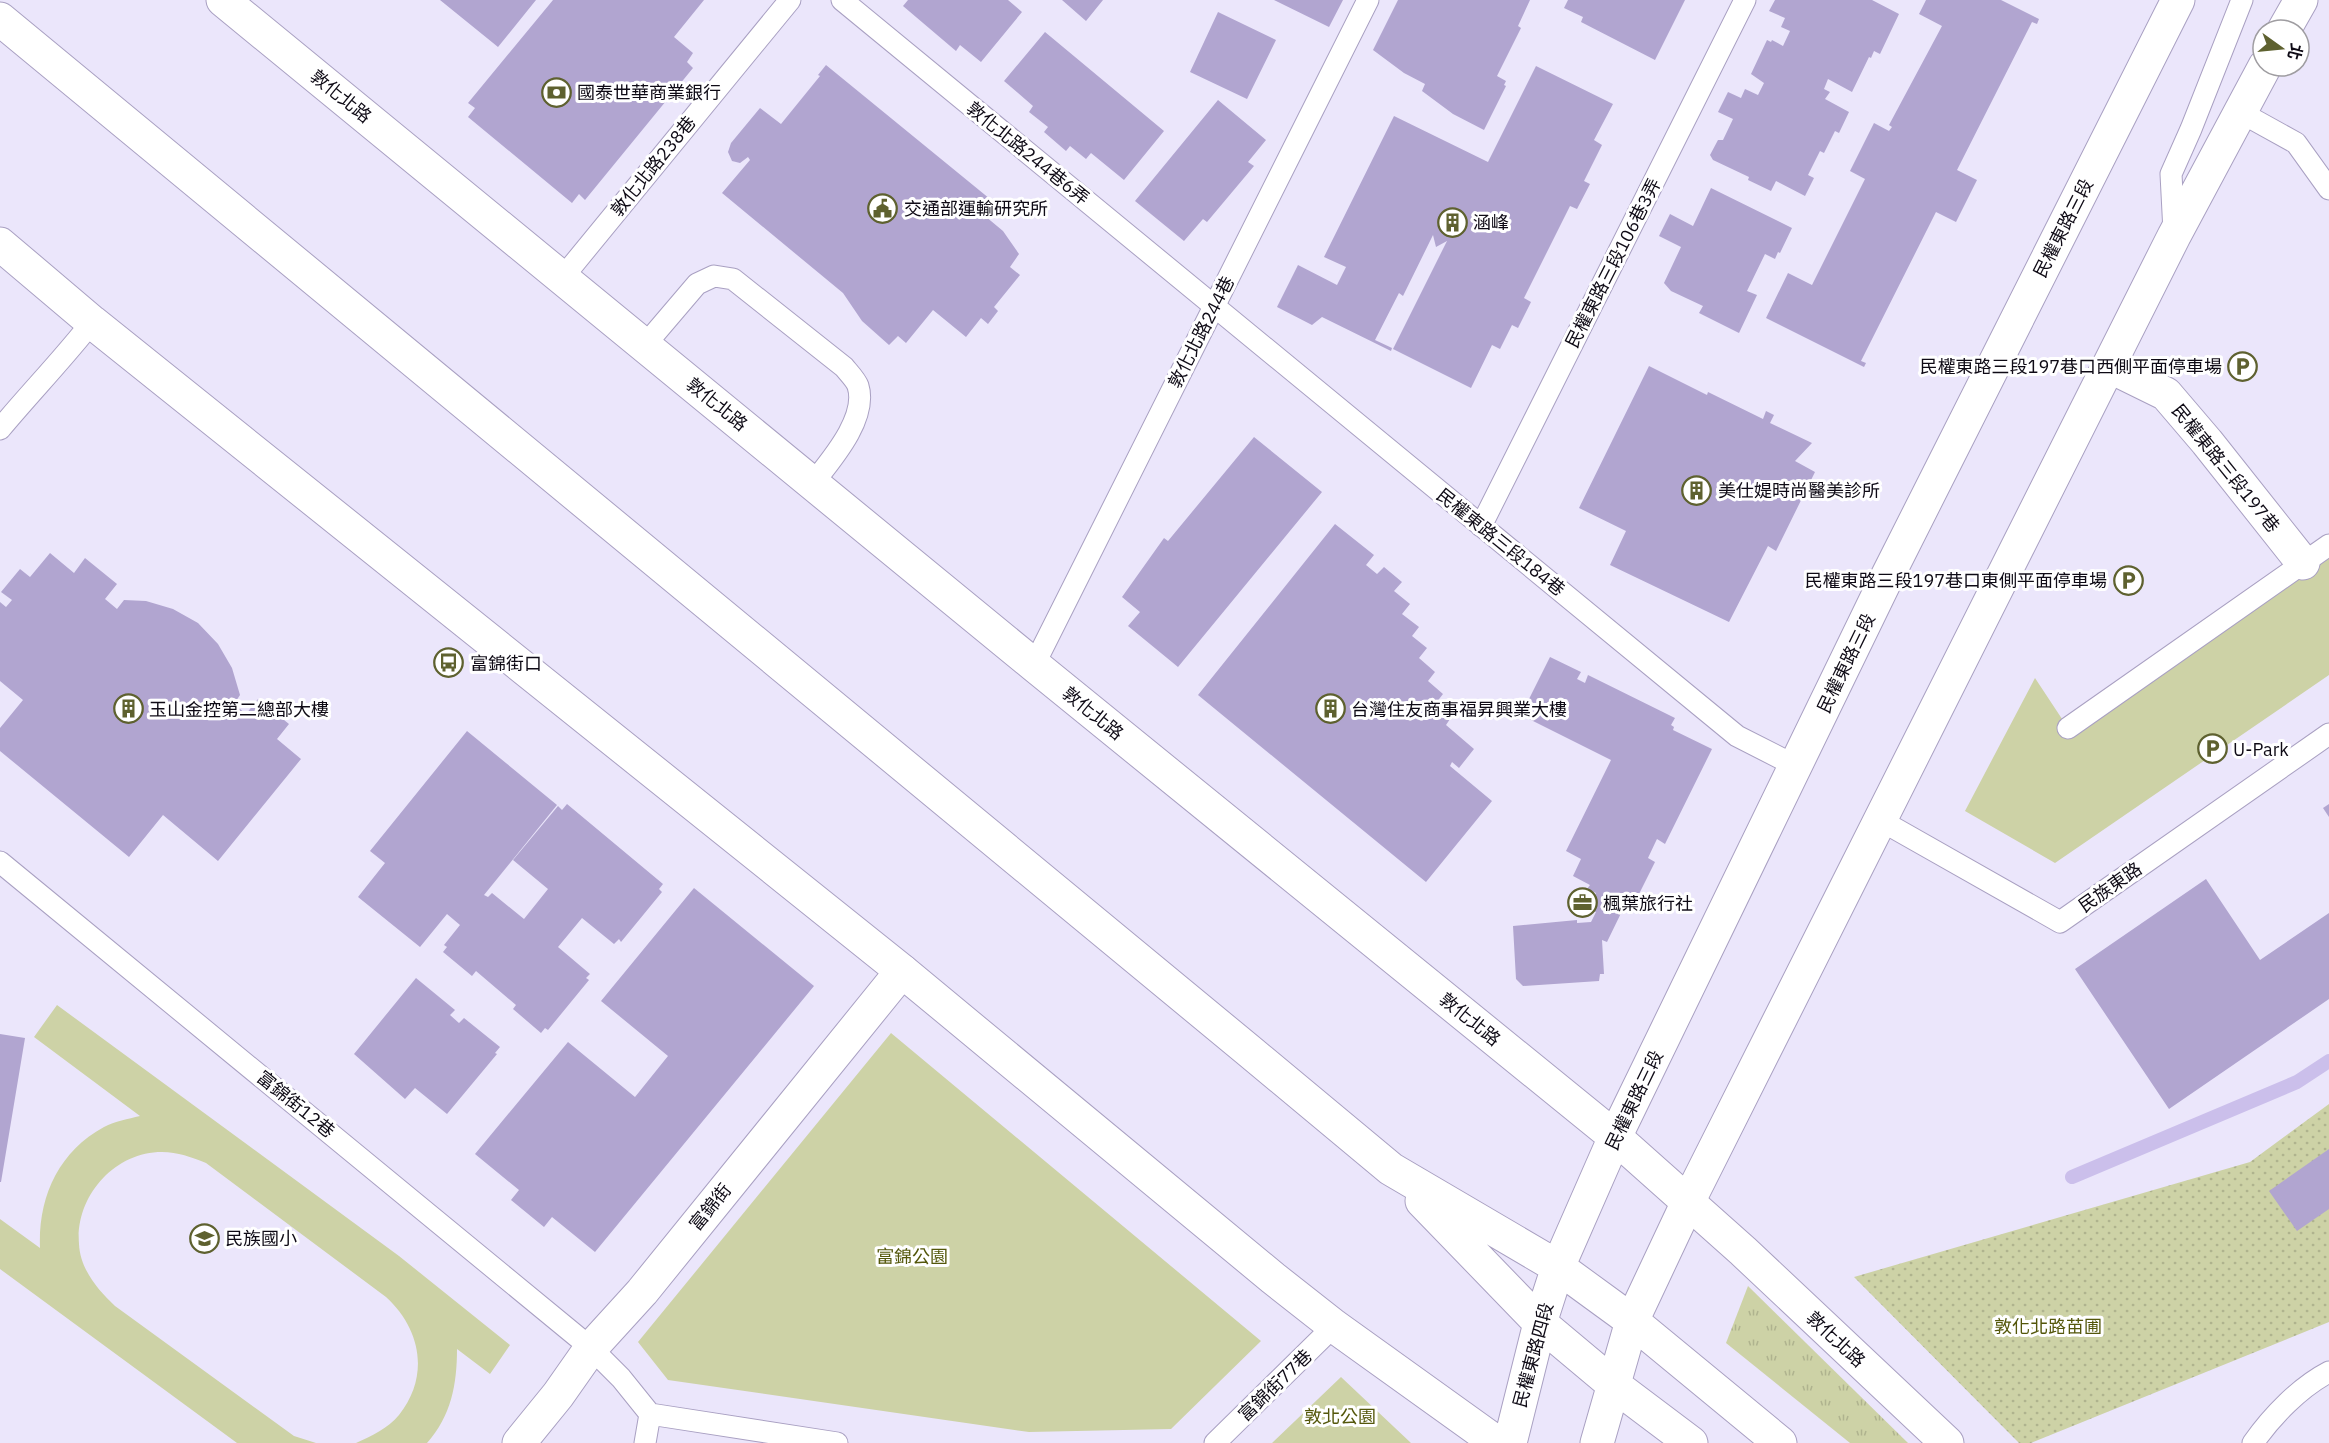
<svg xmlns="http://www.w3.org/2000/svg" width="2329" height="1443" font-family="'IBM Plex Sans','Noto Sans TC',sans-serif">
<style>
.grass{fill:url(#grass-tufts)}
.park{fill:#cdd2a6}
.garden{fill:url(#garden-dots)}
.lines{fill:none;stroke-linecap:round;stroke-linejoin:round}
.stream{stroke:#cbbfeb;stroke-width:14}
.building{fill:#b1a5d0}
.service-casing{stroke:#a9a0c2;stroke-width:23}
.minor-casing{stroke:#a9a0c2;stroke-width:35}
.secondary-casing{stroke:#a9a0c2;stroke-width:35}
.service{stroke:#fff;stroke-width:21}
.minor{stroke:#fff;stroke-width:33}
.secondary{stroke:#fff;stroke-width:33}
.labels{text-anchor:middle;dominant-baseline:central;stroke-width:6;stroke-linejoin:round;paint-order:stroke}
.poi-label{font-size:18px;fill:#0e0a15;stroke:#fff;text-anchor:start}
.street-label{font-size:18px;fill:#0e0a15;stroke:#fff}
.park-label{font-size:18px;fill:#54570b;stroke:#fff}
</style>
<defs>
<pattern id="grass-tufts" width="24" height="20" patternUnits="userSpaceOnUse" patternTransform="scale(1.5)"><rect width="24" height="20" fill="#cdd2a6"/><path d="M3 7l-1-3M5 7V3M7 7l1-3M15 17l-1-3M17 17v-4M19 17l1-3" fill="none" stroke="#afb38e"/></pattern>
<pattern id="garden-dots" width="8" height="8" patternUnits="userSpaceOnUse" patternTransform="scale(1.5)"><rect width="8" height="8" fill="#cdd2a6"/><path d="M2 2h.1M6 6h.1" fill="none" stroke="#afb38e" stroke-width="1.8" stroke-linecap="round"/></pattern>
</defs>
<rect width="100%" height="100%" fill="#ebe6fb"/>
<path class="grass" d="M1748,1286l160,157h-58l-124,-100z"/>
<path class="park" d="M2329,544v131l-274,188 -90,-52 70,-133 33,50z
M57,1005l342,251 111,89 -20,29 -33,-25c0,36 -6,67 -30,94h-71c16,-7 32,-15 43,-28 31,-39 22,-86 -13,-118l-180,-134c-15,-6 -28,-11 -44,-11 -48,0 -87,45 -83,92 1,25 19,46 36,62l179,130 22,7h-79l-237,-174v-50l40,29c-2,-50 18,-96 64,-121 11,-6 24,-8 36,-11l-106,-79z
M891,1033l370,308 -90,88 -142,3 -361,-52 -30,-38z
M1341,1377l70,66h-139z"/>
<path class="garden" d="M2329,1104v218l-298,121h-12l-165,-166 396,-115z"/>
<g class="lines">
<path class="stream" d="M2072,1177l225,-95 32,-21"/>
</g>
<path class="building" d="M440,0h96l-38,47z
M553,0h151l-30,37 19,16 -6,9 6,6 -108,132 -6,-6 -7,9 -104,-86 7,-9 -7,-5z
M908,0h100l14,12 -41,50 -21,-17 -4,6 -53,-45z
M1062,0h41l-17,21z
M1274,0h69l-14,27z
M1398,0h132l-12,26 3,2 -24,48 9,5 -2,4 2,1 -22,44 -31,-16 -31,-23 3,-7 -21,-11 -31,-23z
M1568,0h117l-30,60 -74,-38 2,-5 -19,-9z
M1775,0h97l27,14 -19,40 -6,-3 -3,7 -2,-1 -17,35 -24,-13 -4,10 6,3 -5,7 24,13 -10,21 -4,-2 -11,22 -4,-2 -12,24 6,3 -9,18 -29,-15 -5,10 -23,-11 1,-3 -36,-17 -3,-5 8,-15h5l10,-21 -15,-7 10,-20 13,6 4,-9 13,6 6,-12 -13,-9 16,-34 4,2 1,-2 11,6 7,-15 -9,-4 4,-9 -16,-7z
M1926,0h75l38,19 -2,5 -5,-2 -75,148 20,10 -21,42 -20,-10 -75,149 5,2 -2,4 -98,-49 22,-45 24,12 53,-106 -15,-8 24,-48 15,8 3,-4 -3,-2 53,-99 -23,-12z
M1218,12l58,28 -29,59 -57,-27z
M1045,32l119,99 -40,49 -33,-27 -5,6 -16,-13 -4,5 -22,-19 4,-5 -19,-15 4,-6 -29,-25z
M826,65l164,134 -11,12 24,20 16,23 -9,13 10,8 -26,32 4,4 -10,13 -7,-6 -15,19 -33,-27 -27,33 -8,-7 -9,9 -27,-24 -19,-28 -121,-100 28,-33 -2,-3 -8,6 -8,-2 -4,-9 3,-9 29,-35 21,16 39,-48 -2,-1z
M1536,66l77,38 -19,36 8,5 -18,36 6,3 -13,25 -7,-3 -46,92 7,4 -13,26 -6,-3 -12,24 -8,-4 -21,43 -78,-39 54,-108 -11,6 -3,-12 -30,61 -4,-3 -24,47 17,8 -1,3 -69,-34 -10,8 -35,-18 21,-42 39,20 9,-18 -22,-10 70,-141 94,46z
M1218,100l48,40 -18,22 6,4 -47,56 -4,-3 -19,22 -49,-40z
M1711,188l81,40 -12,25 -2,-1 -3,7 -10,-5 -18,37 10,4 -18,38 -40,-20 4,-7 -32,-15 -7,-8 17,-36 -22,-11 11,-22 23,12z
M1649,366l58,29 1,-3 55,27 3,-8 8,4 -4,8 42,20 -17,18 20,11 -39,79 -8,-5 -39,76 -119,-57 16,-34 -47,-23z
M1254,437l68,55 -144,175 -50,-41 12,-14 -18,-15 42,-59 4,3z
M1335,524l39,31 -8,10 11,9 7,-7 18,15 -8,9 16,13 -8,10 17,13 -7,9 15,12 -8,10 16,14 -7,9 15,13 -7,9 16,13 -6,9 28,24 -15,19 -7,-6 -2,4 42,35 -66,81 -228,-187z
M50,553l24,20 11,-15 32,26 -12,15 12,10 7,-9 22,1 27,8 25,14 20,21 14,24 8,27 -6,9 12,10 12,-15 31,25 -12,15 24,20 -83,102 -55,-46 -34,42 -129,-106v-23l23,-28 -23,-19v-79l6,5 6,-7 -11,-8 19,-23 10,8z
M1550,657l31,15 -4,7 8,4 3,-8 87,43 -4,7 3,2 -1,3 39,19 -47,95 -8,-5 -1,2 -8,17 7,4 -24,48 -7,-3 -17,35 -5,-2 2,34h-4l-1,7 -76,5 -7,-7 -3,-53 64,-6v3l14,-1 5,-10 -7,-3 7,-16 -9,-4 3,-4 -17,-9 8,-17 -15,-8 45,-91 -90,-45z
M467,731l90,74 -73,90 4,2 4,-4 32,26 24,-30 -35,-29 45,-54 4,4 5,-6 96,80 -4,5 3,3 -41,50 -2,-3 -5,5 -32,-26 -24,29 32,27 -4,4 3,2 -41,50 -3,-2 -4,5 -28,-24 3,-4 -40,-34 -4,5 -29,-24 4,-5 -3,-2 16,-20 -13,-11 -27,33 -62,-50 27,-34 -15,-12z
M2329,804v13l-6,-9z
M2206,879l54,81 69,-47v86l-160,110 -94,-140z
M694,888l120,98 -219,266 -43,-35 -8,10 -33,-27 8,-10 -44,-36 93,-112 67,55 33,-41 -67,-55z
M416,978l39,32 -5,5 9,8 5,-5 36,29 -5,6 2,1 -50,60 -32,-26 -10,11 -51,-45z
M0,1034l25,4 -24,144h-1z
M2329,1149v60l-32,22 -28,-40z"/>
<g class="lines">
<defs>
<path id="service" d="M842,0l895,736 59,30
M2240,112l56,31 33,46
M2174,232l-3,-58 20,-45 51,-129
M563,277l227,-277
M645,345l52,-61 17,-8 19,3 111,88c4,5 12,13 14,19 10,32 -27,74 -45,97
M0,429c30,-36 63,-70 92,-107
M1481,526l264,-526
M1034,665l334,-665
M2068,728l261,-183
M1880,820l180,102 269,-188
M0,862l591,486 30,30 29,36 187,29
M645,1443l5,-29
M1215,1443l119,-117
M2253,1443c19,-27 47,-56 76,-71"/>
<path id="minor" d="M2109,366l57,28 41,48 96,121
M1615,1137l128,114 204,192
M519,1443l39,-48 33,-47 51,-56 260,-321"/>
<path id="secondary" d="M223,0l811,665 581,472
M0,19l1248,1031 143,119 167,98 74,54 148,122
M2284,30l17,-30
M0,244l92,78 810,649 371,307 61,48 163,117
M1422,1201l118,122 74,62 77,58
M1510,1443l30,-120 18,-56 57,-130 273,-562 290,-575
M1597,1443l35,-122 56,-119 486,-966 91,-170"/>
</defs>
<use href="#service" class="service-casing"/>
<use href="#minor" class="minor-casing"/>
<use href="#secondary" class="secondary-casing"/>
<use href="#service" class="service"/>
<use href="#minor" class="minor"/>
<use href="#secondary" class="secondary"/>
</g>
<defs>
<symbol id="bank-ring" viewBox="-11 -11 22 22"><circle r="9.5" fill="#fff" stroke="#5e612f" stroke-width="1.5"/><path d="M-6-4H6V4H-6ZM0-2.3a2.3 2.3 0 1 0 0 4.6a2.3 2.3 0 1 0 0-4.6Z" fill="#5e612f"/></symbol>
<symbol id="civic-ring" viewBox="-11 -11 22 22"><circle r="9.5" fill="#fff" stroke="#5e612f" stroke-width="1.5"/><path d="M-.6-6.5H3V-4.5H.6V-3L4-1V1h2V6H-6V1h2V-1L-.6-3ZM-1.2 2.5V6h2.4V2.5Z" fill="#5e612f"/></symbol>
<symbol id="building-ring" viewBox="-11 -11 22 22"><circle r="9.5" fill="#fff" stroke="#5e612f" stroke-width="1.5"/><path d="M-4-6H4V6H1V3H-1V6H-4ZM-2.5-4.3h1.7v1.8h-1.7ZM.8-4.3h1.7v1.8H.8ZM-2.5-1h1.7V.8h-1.7ZM.8-1h1.7V.8H.8Z" fill="#5e612f"/></symbol>
<symbol id="parking-ring" viewBox="-11 -11 22 22"><circle r="9.5" fill="#fff" stroke="#5e612f" stroke-width="1.5"/><path d="M-3.5-5.5H1a3.5 3.5 0 0 1 0 7H-1V5.5H-3.5ZM-1-3.4V-.6H.8a1.4 1.4 0 0 0 0-2.8Z" fill="#5e612f"/></symbol>
<symbol id="bus-ring" viewBox="-11 -11 22 22"><circle r="9.5" fill="#fff" stroke="#5e612f" stroke-width="1.5"/><path d="M-5-6H5V4H4V6H2V4H-2V6H-4V4H-5ZM-3.5-4V0h7V-4ZM-3.5 1.2v1.5H-2V1.2ZM2 1.2v1.5H3.5V1.2Z" fill="#5e612f"/></symbol>
<symbol id="office-ring" viewBox="-11 -11 22 22"><circle r="9.5" fill="#fff" stroke="#5e612f" stroke-width="1.5"/><path d="M-6-3h4V-5.5h4V-3h4V5H-6ZM-1-4.5V-3h2v-1.5ZM-6 0V1H6V0Z" fill="#5e612f"/></symbol>
<symbol id="school-ring" viewBox="-11 -11 22 22"><circle r="9.5" fill="#fff" stroke="#5e612f" stroke-width="1.5"/><path d="M0-5L7-2L0 1L-7-2ZM-4 1L0 2.5L4 1V4Q0 6-4 4Z" fill="#5e612f"/></symbol>
</defs>
<g fill-rule="evenodd">
<use href="#bank-ring" x="540" y="76" width="33" height="33"/>
<use href="#civic-ring" x="866" y="192" width="33" height="33"/>
<use href="#building-ring" x="1436" y="206" width="33" height="33"/>
<use href="#parking-ring" x="2226" y="350" width="33" height="33"/>
<use href="#building-ring" x="1680" y="474" width="33" height="33"/>
<use href="#parking-ring" x="2112" y="564" width="33" height="33"/>
<use href="#bus-ring" x="432" y="646" width="33" height="33"/>
<use href="#building-ring" x="112" y="692" width="33" height="33"/>
<use href="#building-ring" x="1314" y="692" width="33" height="33"/>
<use href="#parking-ring" x="2196" y="732" width="33" height="33"/>
<use href="#office-ring" x="1566" y="886" width="33" height="33"/>
<use href="#school-ring" x="188" y="1222" width="33" height="33"/>
</g>
<g class="labels">
<g class="poi-label">
<text x="577" y="92">國泰世華商業銀行</text>
<text x="904" y="208">交通部運輸研究所</text>
<text x="1473" y="222">涵峰</text>
<text x="2222" y="366" text-anchor="end">民權東路三段197巷口西側平面停車場</text>
<text x="1718" y="490">美仕媞時尚醫美診所</text>
<text x="2107" y="580" text-anchor="end">民權東路三段197巷口東側平面停車場</text>
<text x="470" y="663">富錦街口</text>
<text x="149" y="709">玉山金控第二總部大樓</text>
<text x="1351" y="709">台灣住友商事福昇興業大樓</text>
<text x="2233" y="749">U-Park</text>
<text x="1603" y="903">楓葉旅行社</text>
<text x="225" y="1238">民族國小</text>
</g>
<g class="street-label">
<text transform="translate(341 96) rotate(39)">敦化北路</text>
<text transform="translate(1028 153) rotate(39)">敦化北路244巷6弄</text>
<text transform="translate(653 166) rotate(-51)">敦化北路238巷</text>
<text transform="translate(2063 228) rotate(-63)">民權東路三段</text>
<text transform="translate(1613 263) rotate(-63)">民權東路三段106巷3弄</text>
<text transform="translate(1201 332) rotate(-63)">敦化北路244巷</text>
<text transform="translate(717 404) rotate(39)">敦化北路</text>
<text transform="translate(2226 468) rotate(51)">民權東路三段197巷</text>
<text transform="translate(1501 542) rotate(39)">民權東路三段184巷</text>
<text transform="translate(1846 663) rotate(-64)">民權東路三段</text>
<text transform="translate(1093 713) rotate(39)">敦化北路</text>
<text transform="translate(2110 887) rotate(-35)">民族東路</text>
<text transform="translate(1470 1019) rotate(39)">敦化北路</text>
<text transform="translate(1634 1100) rotate(-64)">民權東路三段</text>
<text transform="translate(296 1104) rotate(39)">富錦街12巷</text>
<text transform="translate(710 1207) rotate(-51)">富錦街</text>
<text transform="translate(1836 1339) rotate(43)">敦化北路</text>
<text transform="translate(1533 1355) rotate(-75)">民權東路四段</text>
<text transform="translate(1275 1385) rotate(-44)">富錦街77巷</text>
</g>
<g class="park-label">
<text x="912" y="1256">富錦公園</text>
<text x="2048" y="1326">敦化北路苗圃</text>
<text x="1340" y="1416">敦北公園</text>
</g>
</g>
<g transform="translate(2281 48) rotate(105)"><circle r="28" fill="#ffffff" stroke="#9f9da1" stroke-width="1.5"/>
<path d="M0-4.5L10 22L0 15L-10 22Z" fill="#5e612f"/>
<text y="-9" font-size="16" font-weight="bold" text-anchor="middle" fill="#0e0a15">北</text>
</g>
</svg>
